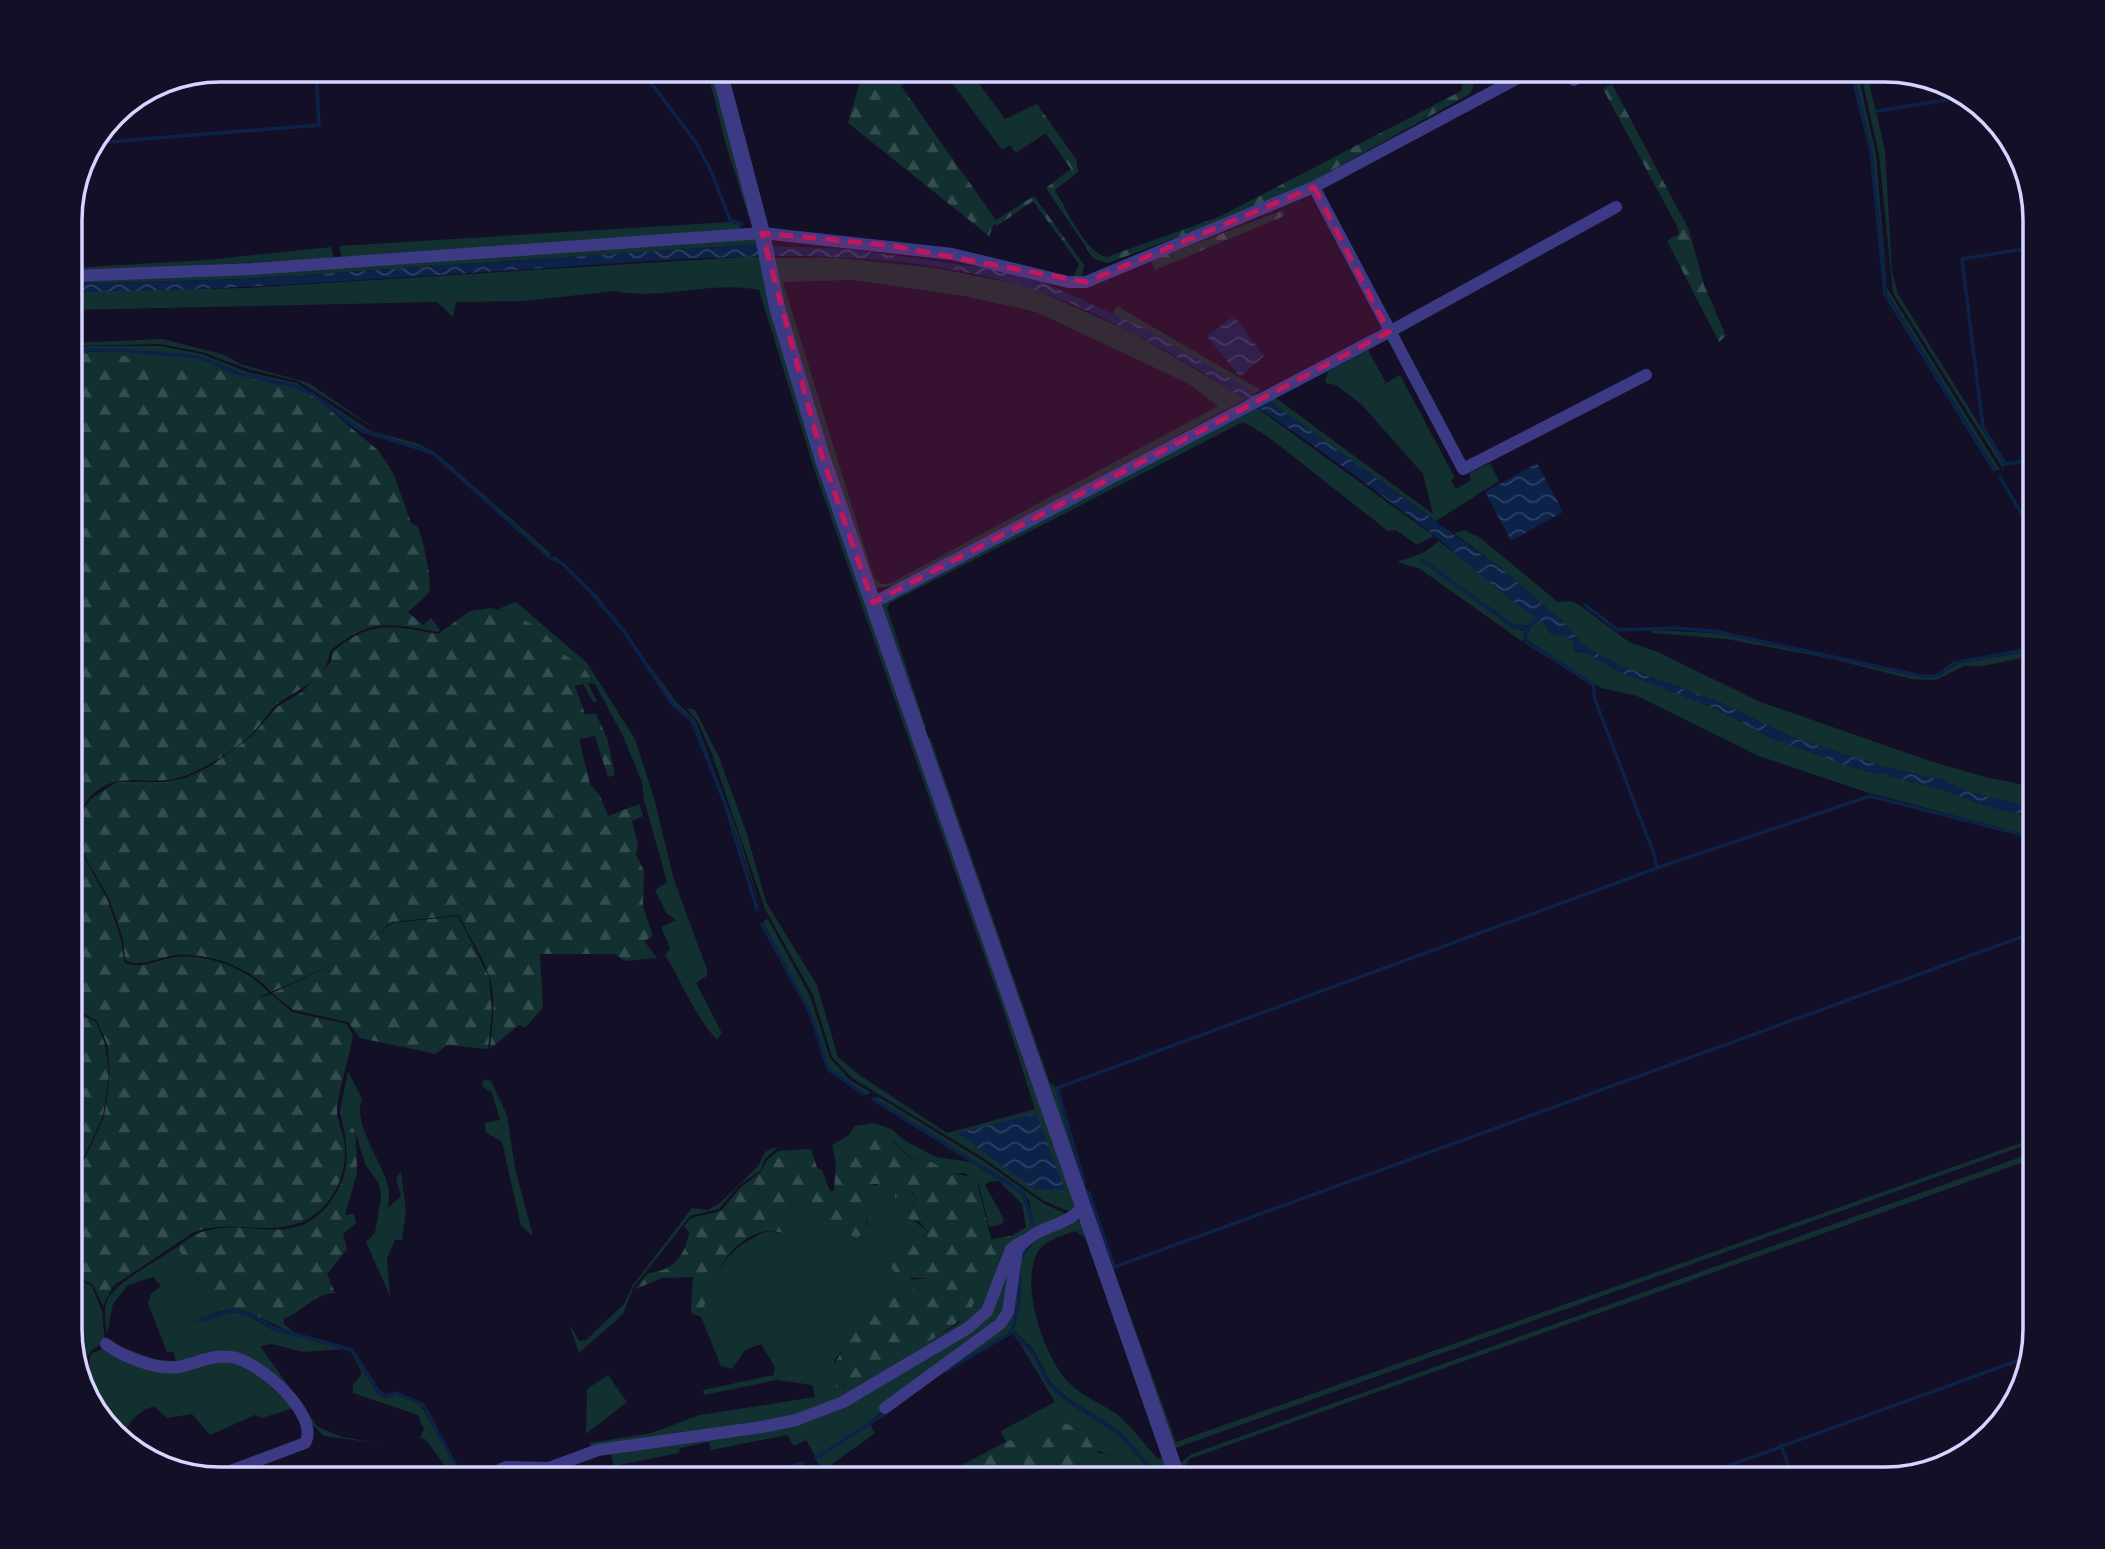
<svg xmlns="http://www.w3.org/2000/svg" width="2105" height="1549" font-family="'Space Grotesk',sans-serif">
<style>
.green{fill:#12302f;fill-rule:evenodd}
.forest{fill:url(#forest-firs)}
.water{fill:url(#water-waves)}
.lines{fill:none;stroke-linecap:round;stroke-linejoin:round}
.stream{stroke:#0c2248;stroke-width:3.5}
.minor{stroke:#3d3a85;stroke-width:12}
.tertiary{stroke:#3d3a85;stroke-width:16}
.marked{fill:#c2185b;fill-opacity:0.2;stroke:#c2185b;stroke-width:5;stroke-dasharray:14 9;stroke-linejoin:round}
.rim{fill:none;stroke:#d9d4ff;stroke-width:3.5}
</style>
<defs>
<pattern id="forest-firs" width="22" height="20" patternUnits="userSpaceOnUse" patternTransform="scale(1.75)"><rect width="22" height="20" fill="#12302f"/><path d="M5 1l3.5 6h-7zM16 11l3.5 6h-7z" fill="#344d4e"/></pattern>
<pattern id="water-waves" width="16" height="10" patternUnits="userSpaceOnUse" patternTransform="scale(1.75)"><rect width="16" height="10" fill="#0c2248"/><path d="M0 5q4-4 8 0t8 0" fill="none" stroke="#2f4163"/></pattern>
</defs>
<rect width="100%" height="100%" fill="#130f26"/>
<path class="green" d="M707,70h8l37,157 -26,-82z
M947,70h22l36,49 23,-11 18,25 -30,20 -6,-8 -8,5 -55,-74z
M1853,70h4l19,85 11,133 113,182h-4l-109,-177 -15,-142z
M1860,70h6l19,80 7,122 6,22 107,172 -3,1 -109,-174 -14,-139z
M729,222l11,3 1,4 -399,28 -3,-11z
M755,239l4,8 -12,-2 -503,34 -174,5v-5z
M331,247l3,11 -264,14v-4l137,-8z
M743,257h19l313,942 -1,9 -6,3 -24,-10 -61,-43 -131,-80 -20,-21 -19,-62 -48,-86 -53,-155 -14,-32 -12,-14 9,2 24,47 27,74 20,71 51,83 21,72 20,17 89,59 88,-24 -31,-97 -190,-543 -55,-179c-47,-10 -98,11 -144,1l-91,10 -68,1 -3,15 -16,-15 -367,8v-18l174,-4z
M771,258h68l96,10 92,18 106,47 113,66 -350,187 -22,2 -50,-134zM853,280l111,16 72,16 153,72 29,22 -327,177 -10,1 -7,-6 -91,-296z
M1117,306l144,84 -6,3 -142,-79z
M163,339l62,16 15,9 69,19 68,47 -79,-49 -50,-12 -46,-17 -42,-8 -90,2v-3z
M90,346h70l42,8 45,18 50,11 74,48 45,12 19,9 116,102 -2,2 -115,-103 -74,-23 -48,-38 -18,-7 -54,-12 -41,-17 -79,-7h-31l-19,5v-5z
M1368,350l18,33 14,-8 55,103 -4,2 5,9 15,-9 -2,-7 21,-10 9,18 -63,40 -167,-120 7,-3 157,116 -10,-40 -62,-70 -25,-19 -11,-2 3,-12z
M120,351l79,7 40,17 -26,-6 -65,-6 -26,-8z
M1256,407l178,129 -17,9 -21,-15 -8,1 -121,-95 -22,-13 -6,1 -349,179 -3,5 39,120 -5,2 -40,-121 3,-5z
M1465,530l14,7 79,65 13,-1 7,3 51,38 29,10 100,49 175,61 56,16 46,9v21l-66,-16 -23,-11 -65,-15 -87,-28 -77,-37 -96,-35 -34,-18 -24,-26 -56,-49 -53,-40z
M1439,541l105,82 7,11 17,2 6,7v8l13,2 28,17 102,39 52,28 81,30 92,22 44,17 49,12v19l-169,-45 -107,-36 -122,-60 -36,-8 -74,-48 2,-11 8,-9 -11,6 -13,-2 -94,-66 92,69 14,4 -2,11 -103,-73 -23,-7 26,-9z
M555,556l42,39 80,108 18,17 44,116 24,80 -38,-115 -32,-81 -18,-14 -51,-76 -32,-38 -28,-28 -12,-7z
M516,602l71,61 48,76 19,59 20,82 33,89v7l-11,7 26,50 -5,7c-23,-25 -34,-56 -52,-85l5,-7 -9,-21 15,-7 -10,-7 -11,-23 12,-8 -23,-82 -2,-18 -20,-48 -27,-50 -12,-17 -18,-12 -23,-25 -44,-21z
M1652,630l62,3 136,26 71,18h16l20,-13 78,-14v5l-52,11h-19l-28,14 -25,-1 -83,-21 -102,-19 -74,-6z
M930,737l120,346 5,3 27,96 94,260 859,-304v4l-862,307 -249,-709z
M768,919l42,77 20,62 20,22 20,12 -3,3 -39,-27 -16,-53 -49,-93z
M348,1071l14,28c-10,24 20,62 26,87 2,7 1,15 0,22l13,-12 -5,-18 5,-6 5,39 -4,29h-7l-8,19 3,37 -24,-54 9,-9 6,-36 -2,-13 -14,-20 -10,-33 -15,-20z
M483,1079l8,2 16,34 8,53 18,68 -12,-10 -19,-84 -17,-10v-9l15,-3 -8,-27 -10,-7z
M879,1097l103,63 61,43 27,13 -31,11 -54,82 -18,17 -125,73 -47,18 -203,33 -3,-7 63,-10 47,-18 116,-18 -3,-12 -35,-5 -73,15 -1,-5 71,-15 1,-8 -14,-23 -16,6 -13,19 -11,-3 -20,-49c9,-32 21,-64 52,-79 9,-5 15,-9 25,-5l14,-10 -2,-20 5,-5 17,1v21c19,14 34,11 56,5l-6,-29 7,-12 26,3 1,10 9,-7 7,2 3,7 -8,16 21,17 -5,10 -8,4 -4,34 18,-2 1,8 -27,13 -21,-6 -22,35 -26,33 8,26 115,-62 17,-21 9,-31 13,-7 15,-30 15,-9 -4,-23 -23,-23 -11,1 -3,3 19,34 -2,5 -13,3 -10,-42 -14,-12 -12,1 -23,-12 -19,-4 -19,-18 -37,-4 -19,28 -4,-19 17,-10 5,-9 21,-3 18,7 9,9 34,18 41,6 45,30 11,30 -4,-23 -18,-17 -138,-84z
M775,1147l1,2 -11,10 -4,11 -23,16 -19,23 -29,7 -57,72 -10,26 -44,39 -10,-30 10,18 7,-1 38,-36 9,-19 59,-77 16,2 13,-8 37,-36 7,-14z
M2035,1152v6l-846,301 -3,6 3,14h-6l-3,-16 12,-9z
M1075,1219l10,6 90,254h-13l-41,-47 -52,-33 -18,-16 -18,-34 -20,-19 7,-27v-44l11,-18 -13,18v43l-7,30 -56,32 -84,57 130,-96 8,-12 9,-63 13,-14zM1075,1231l10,6 77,221 -4,1c-13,-14 -26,-32 -40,-44 -16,-12 -36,-18 -50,-33 -24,-26 -49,-97 -30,-131 6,-10 26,-16 37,-20z
M177,1247l41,65 -27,11 43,-11 16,4 23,14 71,19 -41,3 -31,-8 -12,2 58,81 24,10 41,7 -59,-8 -77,-76 -71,5 -25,-4 -42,-19 45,17 22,2 -3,-9h-6l-19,-49 3,-9 10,-8 -8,-9 -25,8 -15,19 -6,30c-1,-10 -4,-23 0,-33 8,-19 52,-41 70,-54z
M1013,1250l-6,62 -138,110 -53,36 -10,-18 -12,6 -7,-11 -76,15 -2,-8 -29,6 -1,5 -65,13 -4,-16 214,-37 165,-101z
M70,1276l22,10 10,25 3,31c-28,13 -19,29 -18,55l-14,-47 12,-5 -15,-7z
M1015,1335l15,16 18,34 19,17 52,33 38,44h-13l-33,-34 -52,-25 -53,22 -5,-11 54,-29z
M105,1348l45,18 65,-7 31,5 48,44 -32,10 -7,-3 -45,20 -18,-21 -25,4 -13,-12c-17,6 -27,16 -31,34l-32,-38 -2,-41 3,-8z
M351,1351l27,43 7,4 11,-3 25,10 41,74h-7l-30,-40 -5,-1 4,-9 -6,-14 -65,-22v-8l9,-12z
M608,1375l19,27 -41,32 1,-45z
M870,1424l5,9 -43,31 -1,13 -4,2 -11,-19z
M1095,1452l15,3 23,24c-12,0 -30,-7 -40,-14l-2,-9z"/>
<path class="forest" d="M869,70h43l-5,4 3,5 -9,7 95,134 38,-24 50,69 -2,10 -9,3 6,-14 -46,-63 -36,25 -3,-2 -5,12 -141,-113 14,-48z
M1465,70h8l2,11 -5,13 -161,89 -80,35 -121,45 -14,-4 -48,-71 25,-19 -43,-61 9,-4 39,55 2,13 -23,18c11,18 31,64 52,67l114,-41 240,-125z
M1612,84l77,146 15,55 22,51 -7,6 -52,-101 12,-7 -1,-6 -75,-139z
M1283,210l1,6 -129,54 -4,-9z
M120,351l2,4 26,8 65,6 81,18 17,7 68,57 15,24 17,48 6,3c5,7 16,58 12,66 -5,7 -15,14 -21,20l15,13 8,-7 9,12 -3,2c-48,-9 -67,-14 -107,19 -3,31 -37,39 -55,55 -9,9 -15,20 -24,29 -18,16 -42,31 -64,40 -39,16 -75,-12 -103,30 -6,9 -11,20 -10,30l-4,2v-481l19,-4z
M491,608l22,6 29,16 23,25 18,12 12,17 -7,-1 9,19h-4l-10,-18 -8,2 10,28h11l11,24 8,37 -7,2 -13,-41 -16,3 11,45 10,12 8,20 31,-12 4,12 -11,5 6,24 -2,10 8,16 -1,36 10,29 -9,5 13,17 -32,3 -10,-7h-75l3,54 -18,20 -6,-3 -29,24c2,-24 7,-50 -1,-73 -7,-22 -21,-41 -30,-61l-67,7 -41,34 41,-33 66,-7 31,61 3,36 -4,36 -41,-4 -11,9 -76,-16 -12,-16 -55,-12 -21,-17 69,-32 -70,31c-21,-25 -61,-39 -93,-37 -17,1 -38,14 -53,5l-2,-21 -13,-38 -33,-59 -2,-15 8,-18 9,-11 25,-16h49l19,-4 24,-11 42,-30 26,-30 25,-15 29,-30 1,-10c39,-32 58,-27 106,-18l32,-23z
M70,838h4l34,63 13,38 3,23c16,9 34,-3 52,-5 32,-3 73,12 93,36l-11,5 13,-4 21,18 55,12 6,11c-4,24 -13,49 -16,73 -1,10 5,22 7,32 6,37 -16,78 -55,86 -32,6 -64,-5 -95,6l-81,54 -10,20 -10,-21 -23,-11 5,-65 -3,-23 32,-69 6,-43 -3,-30 -10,-23 -27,-15z
M70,1008l26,14 9,22 4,30 -6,42 -32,70 3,22 -1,42 -3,-2z
M340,1111l15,20 1,7 1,35 -12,42 9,-1 2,9 -13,11 4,15 -20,25 8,19c-21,1 -32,18 -51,26v5l11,9c-27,-9 -47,-28 -77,-21l-41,-65c9,-7 17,-13 28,-16 48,-14 92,21 128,-33 20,-29 14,-55 7,-87z
M870,1129l14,4 26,25 21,4 22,12 23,3 15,62 20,-3 -15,30 -13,7c-4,14 -6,29 -15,40 -13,16 -114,74 -132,74 -1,-5 -5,-12 -5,-16 0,-6 44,-66 51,-79l9,-2 4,7 8,2 9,-10 7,2 11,-6 -1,-7h-30l-8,-11 4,-9 9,-3 5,-11 6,2 8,-4 5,-10 -8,-10 -11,-3 -2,-4 8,-15 -2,-8 -8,-2 -10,9v-12l-7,-1 -5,4 -5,-6h-9c-11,21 8,41 -12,54 -14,-8 -34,-5 -45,-18v-21l-17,-1 -5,5 2,20 -4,9c-8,2 -14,-2 -21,-1 -40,7 -56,52 -66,86l-10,-4 2,-36 -31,1 -27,11 13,-16c23,-1 38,-17 41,-41l-5,-6 7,-8 30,-7 19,-23 22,-17 5,-11 11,-9 33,-2 6,19 5,2 8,21h4l2,-27 19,-28z
M1059,1420l52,25 33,34h-11l-23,-24 -11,-4 -8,5 2,9 30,14 -185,-2 68,-35z"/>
<path class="water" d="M747,245l101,4 145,20 48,12 107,49 126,74 233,169 56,49 24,26 34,18 96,35 77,37 87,28 65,15 23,11 66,16v10l-49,-12 -44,-17 -92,-22 -81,-30 -52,-28 -102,-39 -28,-17 -13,-3v-7l-6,-6 -17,-3 -7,-11c-40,-24 -80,-65 -118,-94 -102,-78 -209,-156 -325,-212 -175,-85 -383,-60 -571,-48 -153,10 -306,22 -460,23v-8l174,-5z
M1234,316l30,40 -24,21 -33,-41z
M1537,463l26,49 -52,29 -26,-49z
M1036,1113l29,77 -31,-1 -76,-56z"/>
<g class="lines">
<path class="stream" d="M641,70l54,71 16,30 19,49 12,4
M1851,70l20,81 14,143 109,176
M1877,111l88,-14
M94,143l225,-18 -3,-55
M2035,247l-73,12 21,168 22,37 30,-4
M70,355l19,-5h31l79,7 41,17 54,12 17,7 49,37 73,23 116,104 14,7 28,28 32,38 51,76 18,15 32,80 33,108
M2000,477l35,60
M1422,560l90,65 15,4 11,-10
M1585,605l33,25 55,-2 41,3 207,45h15l18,-13 81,-15
M1527,629l-1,13 68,43v12l60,157 3,14
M2035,838l-165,-42 -213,72 -600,220 27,94 -1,5 6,6 25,74 921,-335
M762,924l49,91 17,54 36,25
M873,1099l150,94 10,30
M1022,1256l9,-13
M198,1321l36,-11 17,4 23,14 78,22 27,42 7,4 10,-3 27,11 40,75
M1012,1332l19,19 18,33 19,17 52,32 39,46
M946,1371l66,-39 7,-30v-32
M1781,1445l12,34
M816,1458l70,-45
M743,1479l60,-16
M1692,1479l333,-121"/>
<path class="minor" d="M1569,70l5,10
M1314,187l149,282 183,-94
M70,276l182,-7 510,-36 190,21 116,28h18l228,-95 219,-117
M873,603l516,-271 227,-125
M106,1344c17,13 50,26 72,23 18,-3 34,-13 53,-10 27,3 90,58 74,86l-91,34
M885,1408l115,-84 8,-12 9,-62c16,-24 47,-22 65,-42
M480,1479l26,-12 43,1 49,-18 164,-23 34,-7 47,-18 125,-74 19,-17 24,-62 12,-8"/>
<path class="tertiary" d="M719,70l43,163 15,74 45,150 356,1022"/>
</g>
<path class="marked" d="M1314,187l75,145 -516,271 -51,-146 -60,-224 126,12 198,37z"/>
<path d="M0 0H2105V1549H0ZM220 82H1885A138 138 0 0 1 2023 220V1329A138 138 0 0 1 1885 1467H220A138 138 0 0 1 82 1329V220A138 138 0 0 1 220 82Z" fill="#130f26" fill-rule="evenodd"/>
<path class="rim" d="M220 82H1885A138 138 0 0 1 2023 220V1329A138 138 0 0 1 1885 1467H220A138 138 0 0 1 82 1329V220A138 138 0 0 1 220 82Z"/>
</svg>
